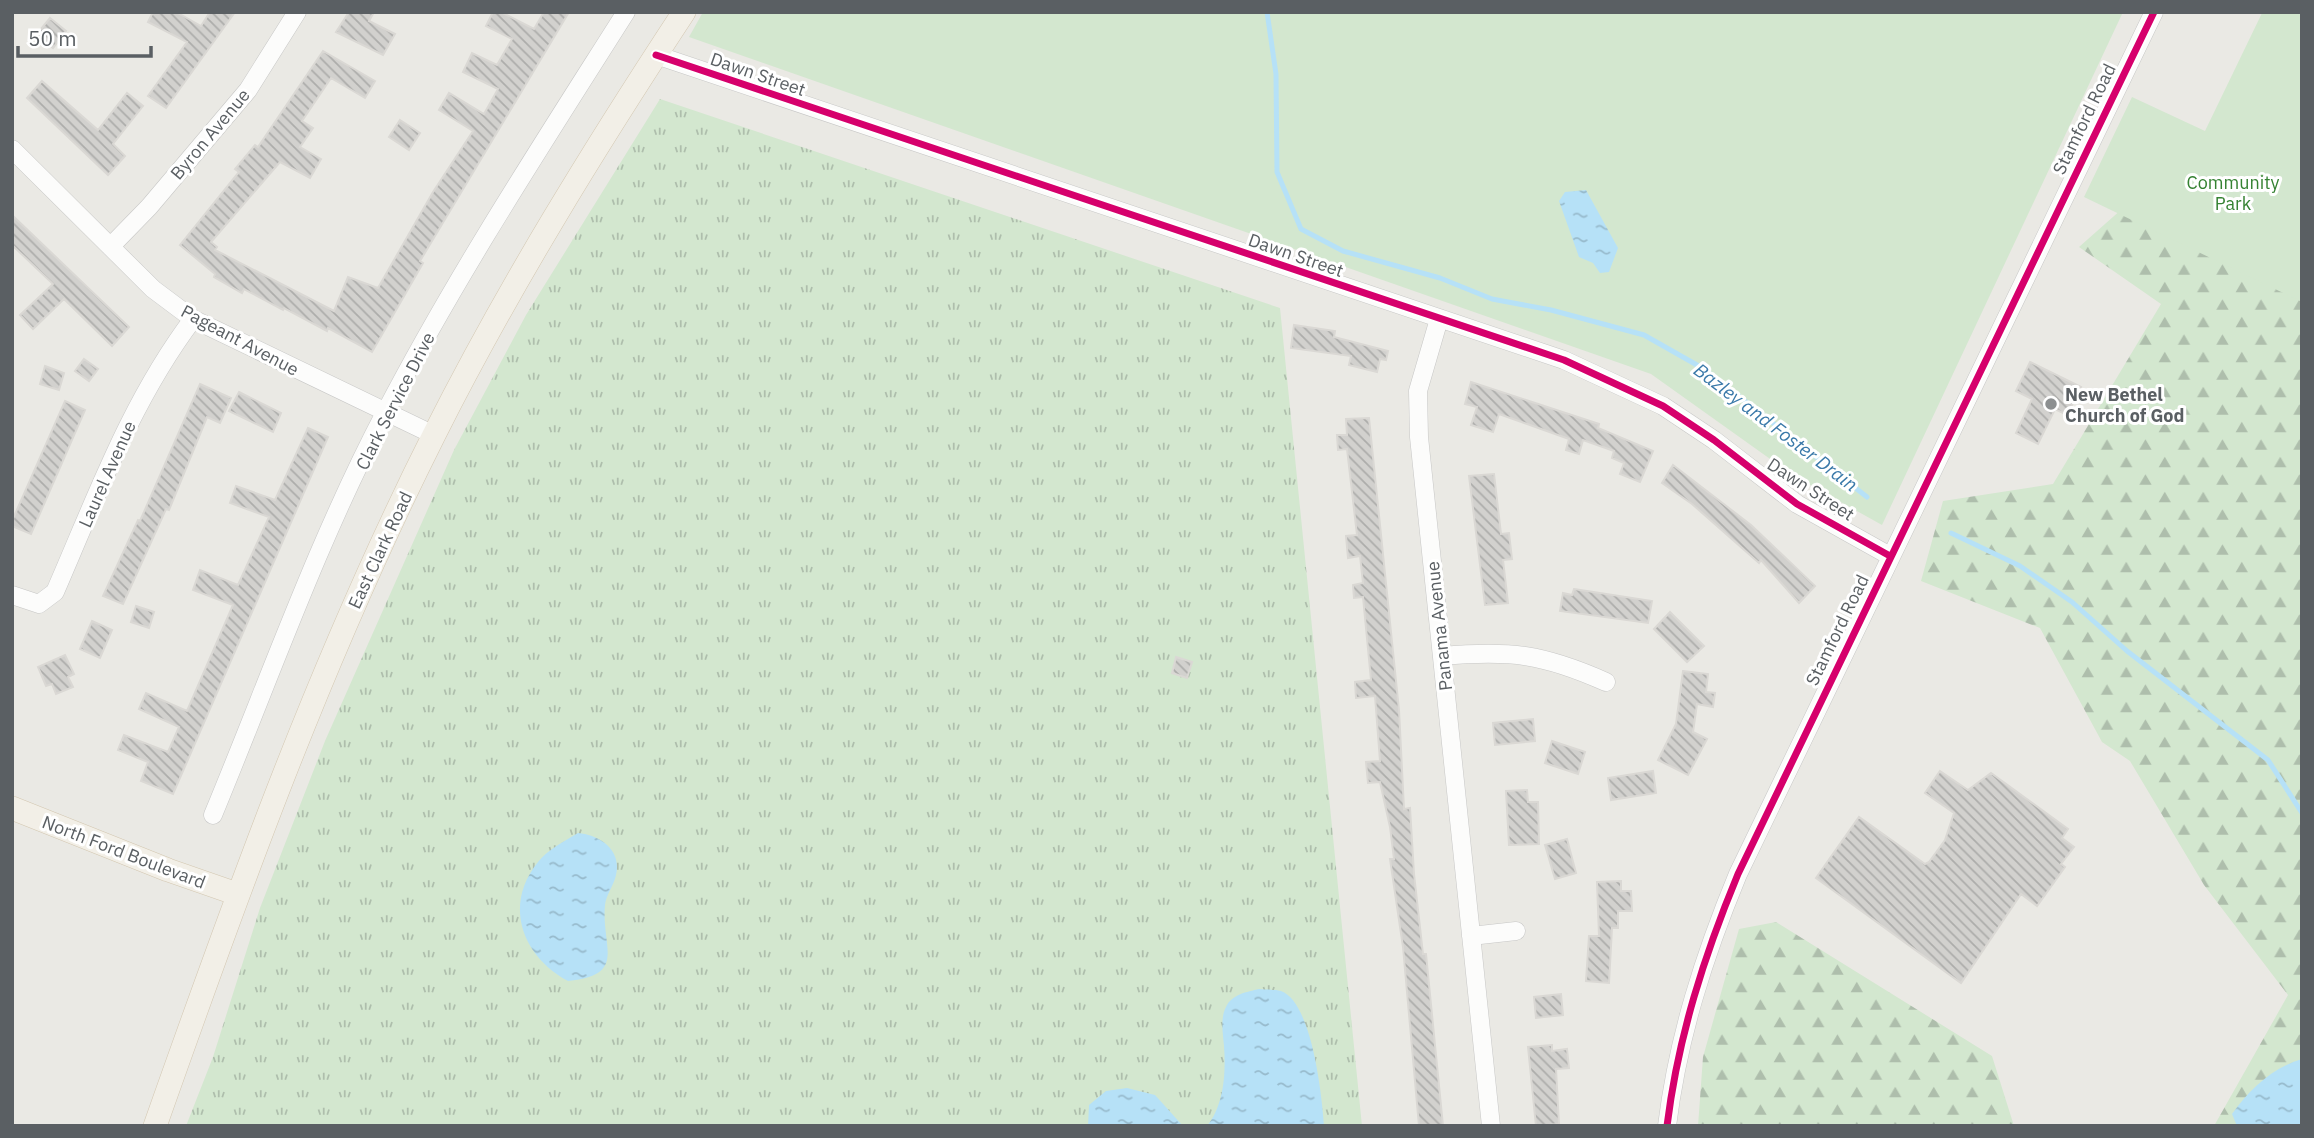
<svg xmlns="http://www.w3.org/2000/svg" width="2314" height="1138" font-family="'IBM Plex Sans',sans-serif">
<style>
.grass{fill:url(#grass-tufts)}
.forest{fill:url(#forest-firs)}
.park{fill:#d3e7cf}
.water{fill:url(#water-ripples)}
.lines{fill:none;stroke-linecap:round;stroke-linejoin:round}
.stream{stroke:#b6e1f7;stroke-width:5}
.building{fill:url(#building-back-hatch);stroke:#dad8d4;stroke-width:2}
.minor-casing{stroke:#c7c7c6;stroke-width:19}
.major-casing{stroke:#d3c7b1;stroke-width:24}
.minor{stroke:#fcfcfb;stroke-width:18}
.major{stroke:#f2efe7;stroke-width:23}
.cycleway-casing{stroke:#fff;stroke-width:11}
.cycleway{stroke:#d6006c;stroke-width:7}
.poi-dot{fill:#8c8f90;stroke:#fff;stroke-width:2.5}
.labels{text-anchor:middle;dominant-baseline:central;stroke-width:6;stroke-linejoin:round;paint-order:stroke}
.street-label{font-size:18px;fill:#5a5f63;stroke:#fff}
.park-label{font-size:18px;fill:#358232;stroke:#fff}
.poi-label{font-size:18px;font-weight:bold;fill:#5a5f63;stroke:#fff;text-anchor:start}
.water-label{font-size:19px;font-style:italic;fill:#3a79a9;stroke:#fff}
</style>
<defs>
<pattern id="grass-tufts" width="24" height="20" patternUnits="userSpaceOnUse" patternTransform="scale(1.75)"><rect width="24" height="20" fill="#d3e7cf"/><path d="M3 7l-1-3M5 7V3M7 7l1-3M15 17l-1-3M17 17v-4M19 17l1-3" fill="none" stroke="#aebeac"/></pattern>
<pattern id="forest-firs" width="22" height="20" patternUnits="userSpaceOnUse" patternTransform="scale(1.75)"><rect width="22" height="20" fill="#d3e7cf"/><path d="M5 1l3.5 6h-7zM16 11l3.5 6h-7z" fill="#aebeac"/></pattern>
<pattern id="water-ripples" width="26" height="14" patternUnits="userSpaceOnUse" patternTransform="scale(1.75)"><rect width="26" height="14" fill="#b6e1f7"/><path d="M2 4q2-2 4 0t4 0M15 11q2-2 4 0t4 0" fill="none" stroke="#97bacc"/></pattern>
<pattern id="building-back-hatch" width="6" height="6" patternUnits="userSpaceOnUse" patternTransform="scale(1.75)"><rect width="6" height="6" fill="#d2d1ce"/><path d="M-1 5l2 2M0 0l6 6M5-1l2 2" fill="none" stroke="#adadab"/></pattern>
</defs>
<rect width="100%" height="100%" fill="#eae9e4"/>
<path class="grass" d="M660,99l620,209 82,818h-1176l27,-69 47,-149 65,-167 129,-291 72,-135z"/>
<path class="forest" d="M2140,193l162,70v863h-88l74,-131 -84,-110 -74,-124 -28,-19 -62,-114 -119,-47 22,-80 110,-17 108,-180 -82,-57z
M1776,922l216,134 22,70h-316l5,-69 36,-128z"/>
<path class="park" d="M703,12h1420l-241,513 -88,-49 -143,-102 -962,-337z
M2302,12v290l-218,-105 48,-100 73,34 57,-118z"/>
<path class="water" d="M1586,190l32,58 -9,24 -9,1 -7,-10 -14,-6 -20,-56 6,-9z
M578,833c21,2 44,16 38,42 -2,10 -10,20 -11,30 -4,42 23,70 -37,76 -46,-25 -65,-76 -30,-119 9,-12 27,-21 40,-29z
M1259,989c6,1 16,0 22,2 31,11 41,105 43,135h-117c17,-21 19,-53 17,-80 -1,-12 -4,-28 2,-39 6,-13 21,-15 33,-18z
M2302,1059v67h-65l-5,-12c18,-25 40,-46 70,-55z
M1127,1088l28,7 28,31h-95l1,-21 17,-14z"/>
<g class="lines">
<path class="stream" d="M1267,12l9,62 1,98 24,57 42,22 97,27 52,21 59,11 93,25 60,34 163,128
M1951,533l69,33 52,36 55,49 141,109 34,53"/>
</g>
<path class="building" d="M153,12h23l25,14 9,-14h25l-69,96 -18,-12 39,-54 -39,-20z
M349,12h25l-5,9 26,13 -12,21 -47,-23z
M493,12h8l33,17 10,-17h25l-149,249 3,2 -51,89 -44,-24 -1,3 -43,-23 -1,2 -39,-21 -2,4 -28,-16 1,-3 -35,-29 59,-73 -4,-3 20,-24 3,2 65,-96 52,30 -10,17 -34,-20 -29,43 11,7 -13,19 21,12 -11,19 -30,-16 -69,80 6,5 -2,3 119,61 14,-34 30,11 55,-96 40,-61 -34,-21 10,-17 35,21 14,-25 -35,-17 9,-19 25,12 15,-26 -26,-13z
M50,18l16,13 -13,17 -17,-13z
M42,81l56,49 29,-37 16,13 -30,38 12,12 -17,19 -81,-77z
M400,120l20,13 -11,17 -20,-13z
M12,215l117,112 -17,19 -48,-47 -31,30 -13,-14 33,-31 -41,-39z
M1294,325l41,6 -1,6 54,14 -2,9 -6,-1 -3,13 -28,-7 2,-9 -60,-8z
M84,359l14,10 -9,12 -14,-10z
M2030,362l51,25 -14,28 -12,-6 -17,35 -22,-11 16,-34 -16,-8z
M45,366l19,7 -5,17 -19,-6z
M1471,382l128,42 -1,4 55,23 -13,31 -20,-8 4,-11 -12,-5 2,-7 -31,-11 -4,14 -13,-4 3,-11 -70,-25 -6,18 -22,-7 6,-18 -12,-3z
M200,384l31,14 -11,25 -13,-6 -38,93 -3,-1 -43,95 -20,-8 35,-76 2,1z
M239,392l42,21 -8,19 -44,-21z
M65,401l20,9 -54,124 -19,-8v-5z
M1369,418l30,292 5,99 6,-1 4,66 9,80h3l17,172h-24l-16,-179 -13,-88h4l-4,-32 -10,-45 -12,1 -2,-21 14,-1 -5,-65 -19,2 -1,-16 16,-2 -8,-83 -9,1 -1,-13 10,-2 -3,-27 -12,2 -2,-22 11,-1 -10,-86 -9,1 -1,-15h10l-1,-16z
M308,428l20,9 -155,357 -32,-13 7,-19 -30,-12 6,-15 44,17 11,-25 -40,-18 7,-16 41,18 46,-106 -40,-15 7,-20 38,15 31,-68 -39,-14 6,-17 39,14z
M1673,465l78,60 64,61 -16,17 -38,-43 -2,3 -67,-59 -30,-21z
M1494,474l7,60 8,-1 3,26 -9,1 5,43 -23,2 -16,-129z
M1574,589l78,12 -4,22 -88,-12 3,-18 9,2z
M136,606l18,6 -5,16 -18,-6z
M1670,612l34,34 -17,16 -33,-33z
M92,621l20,9 -12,28 -20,-9z
M65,655l9,19 -6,3 5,10 -17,7 -4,-10 -6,2 -8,-19z
M1176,657l16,5 -5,16 -15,-5z
M1683,671l25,3 -2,18 9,1 -2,14 -16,-3 -4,28 14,7 -19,36 -30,-15 18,-36z
M1533,719l2,22 -40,4 -2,-22z
M1552,741l33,11 -7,22 -33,-11z
M1653,771l3,22 -45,7 -3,-22z
M1940,771l28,19 23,-17 77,56 -6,9 12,9 -13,17 4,3 -28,39 -16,-12 -60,89 -145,-105 43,-61 66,47 4,-2 16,-22 9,-27 -29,-20z
M1527,790l1,12h10l1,42 -30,1 -3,-54z
M1567,839l9,34 -21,6 -10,-34z
M1621,881v10h10l1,20h-14v17h-6l-3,55 -23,-2 3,-45h10l-2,-54z
M1561,994l2,21 -27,3 -2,-21z
M1552,1045v6l15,-2 2,19 -13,1 3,55 -23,2 -8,-79z"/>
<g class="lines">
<defs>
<path id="minor" d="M656,55l908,305 99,46 51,34 83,64 93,52
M12,149l141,140 40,30 241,116
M111,246l38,-39 99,-117 49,-78
M1439,319l-21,72 1,46 72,689
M12,595l27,9 16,-12c41,-94 76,-191 138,-273
M1442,656c69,-6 101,-2 164,26
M213,815c56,-135 105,-275 173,-404 72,-138 157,-268 240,-399
M1471,936l45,-5
M1667,1126c11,-89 37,-170 71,-252l416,-862"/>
<path id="major" d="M12,808l156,62 69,24
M155,1126c83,-235 167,-469 279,-691 74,-147 160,-286 250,-423"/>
</defs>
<use href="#minor" class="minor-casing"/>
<use href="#major" class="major-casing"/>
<use href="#minor" class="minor"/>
<use href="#major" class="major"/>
<defs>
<path id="cycleway" d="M656,55l908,305 99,46 51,34 83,64 93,52
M1667,1126c11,-89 37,-170 71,-252l416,-862"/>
</defs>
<use href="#cycleway" class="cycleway-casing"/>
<use href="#cycleway" class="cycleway"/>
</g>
<circle class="poi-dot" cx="2051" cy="404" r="7"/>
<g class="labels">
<g class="street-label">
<text transform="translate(758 74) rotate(19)">Dawn Street</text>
<text transform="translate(2084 119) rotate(-64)">Stamford Road</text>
<text transform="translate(210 134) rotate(-50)">Byron Avenue</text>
<text transform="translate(1296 255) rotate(19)">Dawn Street</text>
<text transform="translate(240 340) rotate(28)">Pageant Avenue</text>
<text transform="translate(395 401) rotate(-63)">Clark Service Drive</text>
<text transform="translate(107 474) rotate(-66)">Laurel Avenue</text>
<text transform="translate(1811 489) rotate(33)">Dawn Street</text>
<text transform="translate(380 550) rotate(-65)">East Clark Road</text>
<text transform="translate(1439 626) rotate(-96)">Panama Avenue</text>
<text transform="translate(1837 630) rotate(-64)">Stamford Road</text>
<text transform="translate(124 852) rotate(21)">North Ford Boulevard</text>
</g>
<g class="park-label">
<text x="2233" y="182">Community<tspan x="2233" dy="21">Park</tspan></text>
</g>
<g class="poi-label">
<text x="2065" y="394">New Bethel<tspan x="2065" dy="21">Church of God</tspan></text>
</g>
<g class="water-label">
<text transform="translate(1776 427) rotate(37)">Bazley and Foster Drain</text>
</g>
</g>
<rect width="2314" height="1138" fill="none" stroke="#5a5f63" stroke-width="28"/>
<path d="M18 46v10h133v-10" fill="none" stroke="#5a5f63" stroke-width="3.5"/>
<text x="28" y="46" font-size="21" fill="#5a5f63" stroke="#ffffff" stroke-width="5" paint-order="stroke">50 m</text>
</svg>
